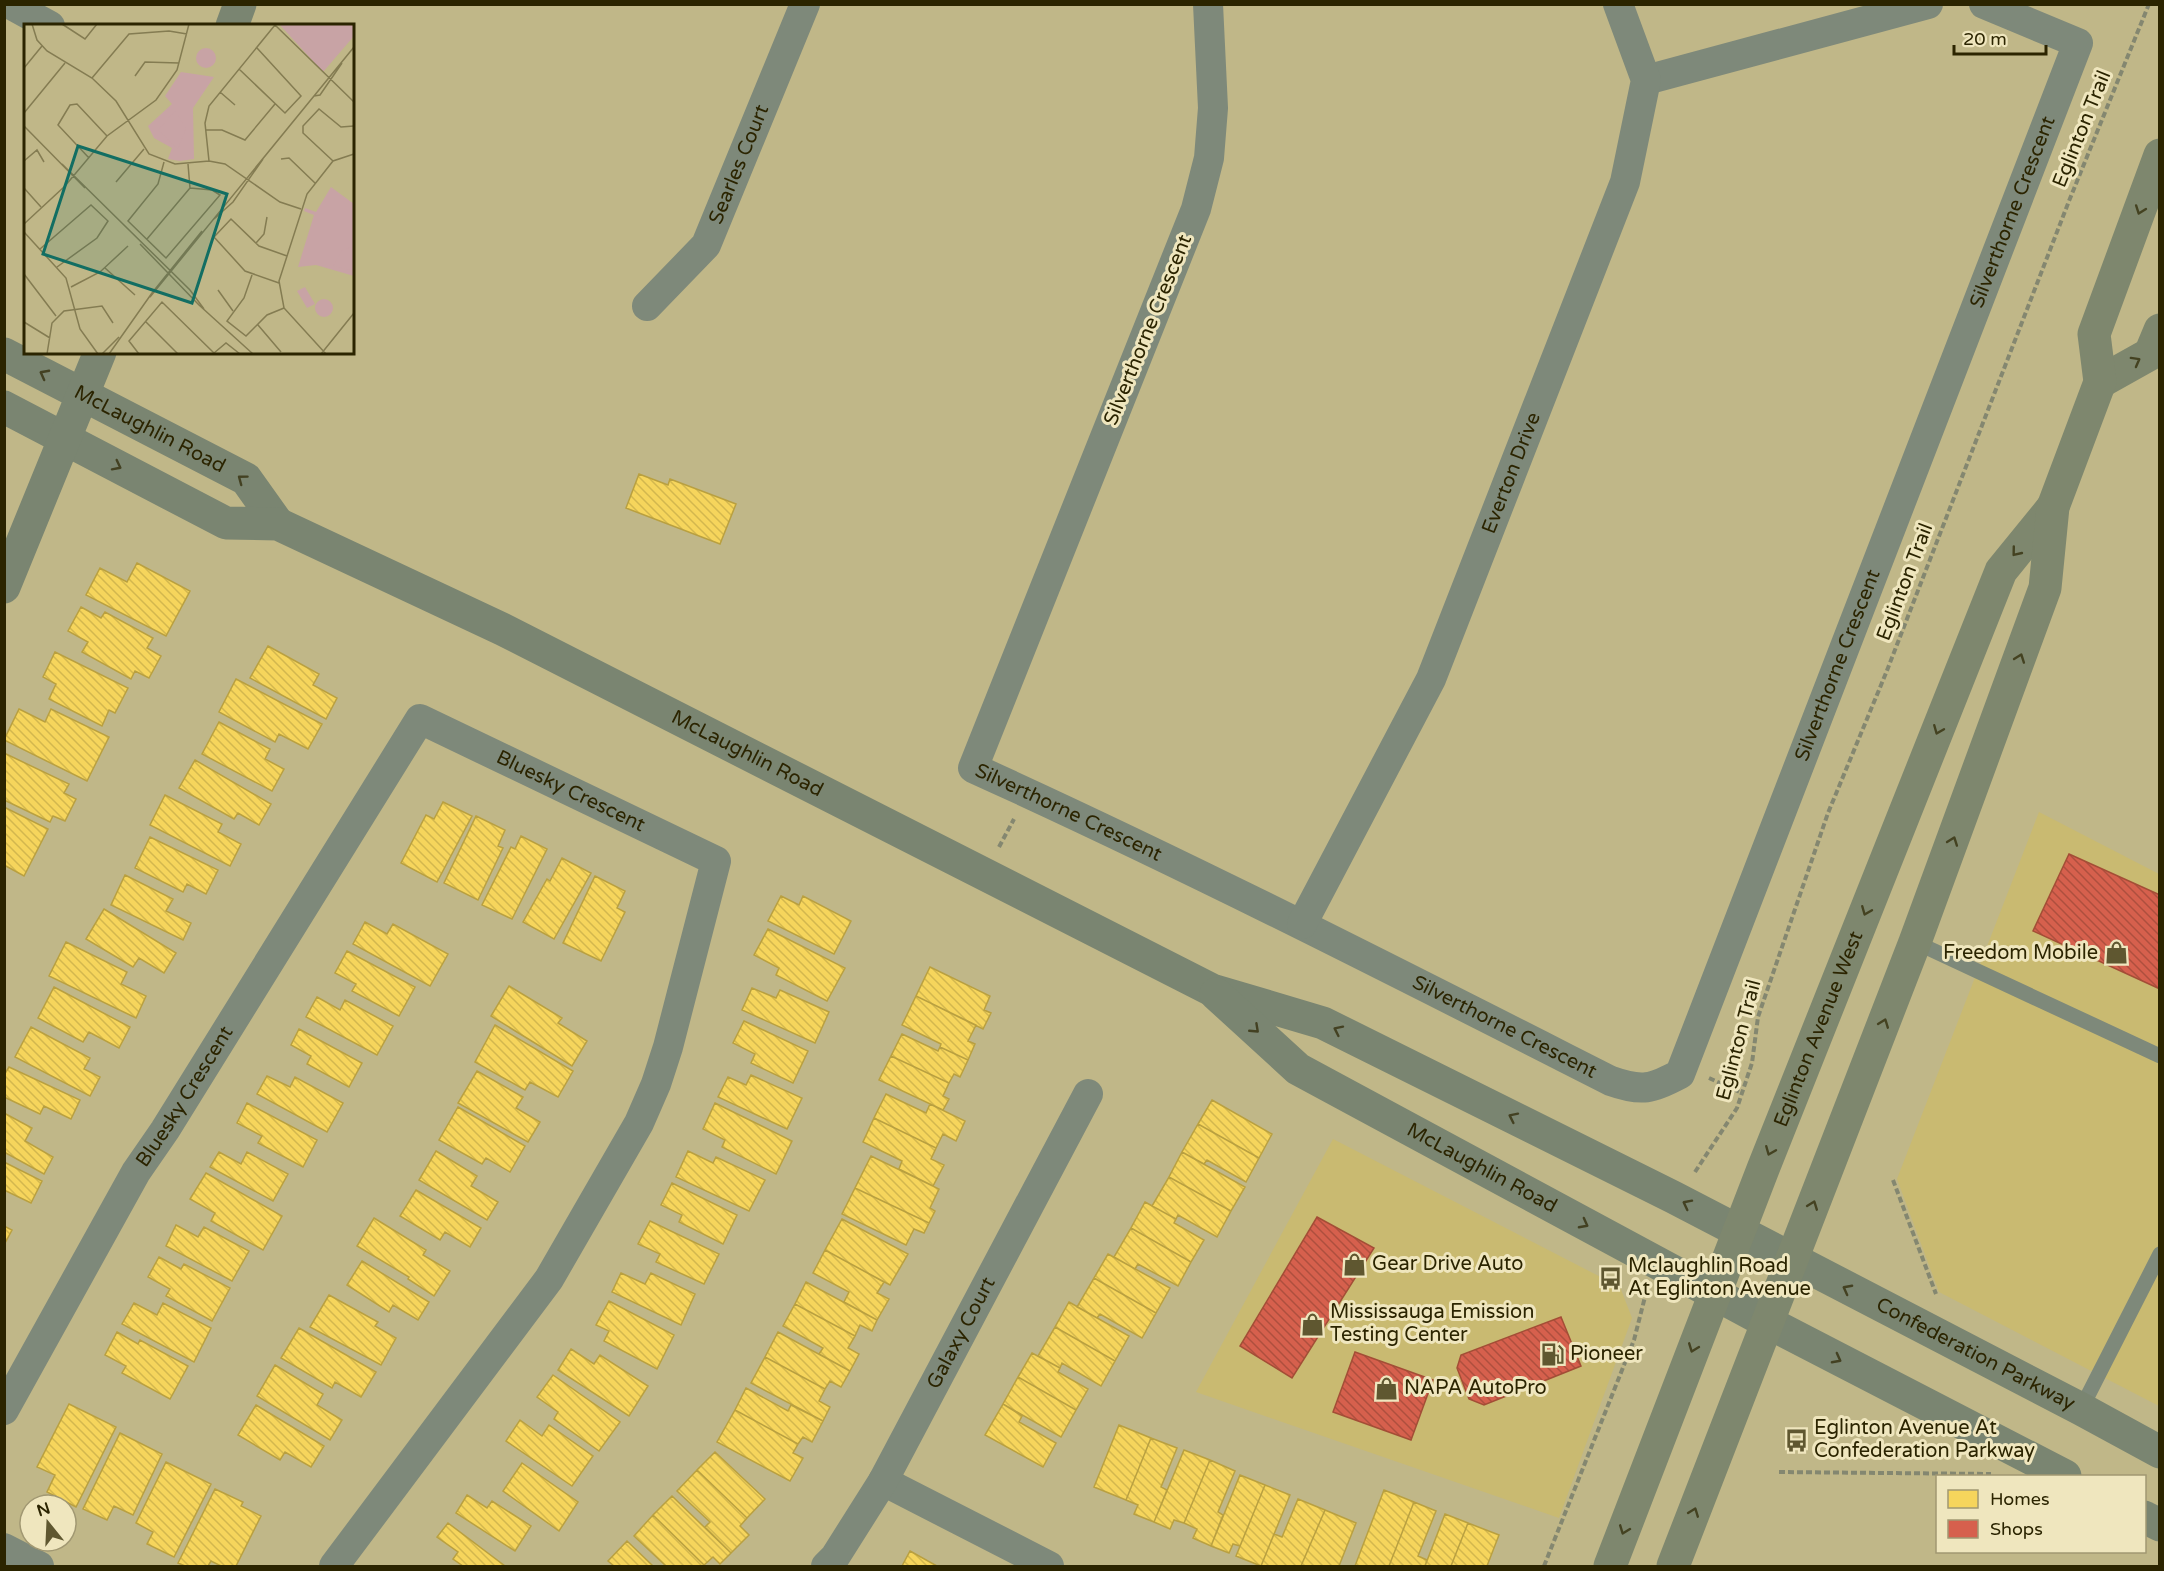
<svg xmlns="http://www.w3.org/2000/svg" width="2164" height="1571" font-family="'Varela Round',sans-serif">
<style>
.built{fill:#c9ba71}
.homes{fill:url(#homes-back-hatch);stroke:#b9a040;stroke-width:1.5}
.shops{fill:url(#shops-back-hatch);stroke:#a34e36;stroke-width:1.5}
.lines{fill:none;stroke-linecap:round;stroke-linejoin:round}
.path{stroke:#848770;stroke-width:4;stroke-dasharray:6 3;stroke-linecap:butt}
.lane{stroke:#7e897a;stroke-width:15}
.street{stroke:#7e897a;stroke-width:30}
.secondary{stroke:#7a8571;stroke-width:33}
.primary{stroke:#7e876e;stroke-width:33}
.oneway{stroke:#444221}
.oneway2{stroke:#434122}
.labels{text-anchor:middle;dominant-baseline:central;stroke-width:6;stroke-linejoin:round;paint-order:stroke}
.street-label{font-size:20px;fill:#2b2400;stroke:#efe6be}
.poi-label{font-size:20px;fill:#2b2400;stroke:#efe6be;text-anchor:start}
.inset-road{fill:none;stroke:#847c52;stroke-width:1.5}
.view{fill:#126e63;fill-opacity:0.15;stroke:#126e63;stroke-width:3}
.inset-edge{fill:none;stroke:#2b2400;stroke-width:3}
</style>
<defs>
<pattern id="homes-back-hatch" width="6" height="6" patternUnits="userSpaceOnUse" patternTransform="scale(1.5)"><rect width="6" height="6" fill="#f6d55c"/><path d="M-1 5l2 2M0 0l6 6M5-1l2 2" fill="none" stroke="#d3b74e"/></pattern>
<pattern id="shops-back-hatch" width="6" height="6" patternUnits="userSpaceOnUse" patternTransform="scale(1.5)"><rect width="6" height="6" fill="#d6604d"/><path d="M-1 5l2 2M0 0l6 6M5-1l2 2" fill="none" stroke="#ae4f3e"/></pattern>
</defs>
<rect width="100%" height="100%" fill="#c0b788"/>
<path class="built" d="M2039,812l120,62v532l-220,-114 -42,-113z
M1333,1139l287,148 12,31 -73,200 -363,-126z"/>
<path class="homes" d="M639,474l29,11 2,-6 66,25 -16,40 -94,-36z
M137,563l53,28 -24,45 -80,-41 14,-27 27,14z
M81,607l20,11 4,-6 48,26 -6,10 14,8 -12,22 -14,-7 -4,8 -49,-27 6,-10 -20,-11z
M268,646l51,28 -6,11 24,13 -11,21 -76,-41z
M55,652l73,36 -13,25 -6,-3 -7,16 -53,-27 7,-15 -13,-7z
M236,679l86,45 -14,25 -29,-15 -4,8 -56,-30z
M19,709l26,13 6,-13 58,28 -22,44 -83,-41z
M219,722l51,27 -5,10 19,10 -12,22 -70,-37z
M4,753l65,31 -5,9 12,6 -11,22 -12,-5 -3,6 -46,-22z
M195,760l76,44 -12,21 -21,-12 -4,6 -55,-31z
M165,795l57,29 -4,8 23,12 -11,22 -80,-41z
M443,802l29,14 -35,66 -36,-19 25,-48 8,4z
M4,807l44,22 -24,47 -20,-11z
M476,816l29,14 -7,16 5,2 -25,52 -34,-17z
M521,836l26,13 -35,70 -30,-14 29,-58 4,2z
M150,837l68,33 -12,24 -19,-10 -4,8 -48,-24z
M562,858l29,15 -37,66 -31,-17 24,-43 3,2z
M125,875l48,24 -7,12 25,12 -8,17 -72,-35z
M595,876l30,15 -8,17 8,4 -24,49 -38,-18z
M781,896l18,9 4,-9 48,25 -17,33 -66,-33z
M104,909l72,44 -12,20 -25,-15 -6,9 -47,-28z
M365,922l22,12 6,-10 55,30 -18,32 -77,-42z
M768,929l77,39 -18,33 -51,-26 3,-7 -25,-13z
M66,942l61,30 -6,12 25,12 -10,22 -87,-42z
M347,951l68,36 -16,29 -47,-25 4,-7 -21,-11z
M930,967l60,29 -6,14 7,3 -8,16 -67,-33z
M509,986l53,32 -4,5 29,18 -15,25 -81,-50z
M54,987l76,40 -11,21 -30,-16 -6,10 -45,-24z
M752,988l24,10 4,-8 49,22 -14,31 -73,-33z
M916,996l60,29 -8,16 7,3 -7,16 -28,-13 1,-3 -39,-19z
M317,997l23,13 5,-10 48,26 -16,29 -71,-38z
M744,1021l64,30 -15,32 -42,-20 4,-9 -22,-11z
M495,1025l78,46 -15,26 -28,-15 -5,8 -50,-28z
M31,1027l59,31 -6,11 16,8 -10,19 -75,-39z
M299,1029l63,34 -13,24 -42,-23 4,-8 -20,-11z
M902,1034l36,17 2,-4 28,13 -8,17 -6,-3 -5,9 -58,-27z
M891,1056l58,27 -6,13 6,3 -6,11 -64,-30z
M9,1067l71,33 -9,19 -27,-13 -4,8 -36,-17v-22z
M477,1071l46,26 -7,11 24,14 -12,20 -70,-39z
M751,1075l51,23 -15,31 -69,-32 10,-20 18,8z
M267,1076l23,11 5,-10 48,26 -16,29 -70,-38z
M886,1094l40,19 4,-9 35,17 -9,20 -13,-7 -7,14 -62,-30z
M1212,1100l60,34 -13,24 -61,-34z
M247,1103l70,37 -14,27 -45,-24 4,-7 -25,-13z
M715,1103l77,38 -16,33 -54,-27 3,-7 -22,-11z
M458,1107l67,39 -15,26 -24,-14 -4,6 -43,-24z
M4,1113l28,15 -7,13 28,16 -9,17 -40,-22z
M874,1118l62,30 -5,11 13,6 -11,21 -34,-17 3,-8 -39,-19z
M1198,1124l61,34 -13,24 -39,-22 -3,4 -22,-12z
M436,1151l41,25 -6,10 27,16 -11,18 -68,-40z
M688,1151l25,12 3,-6 49,23 -16,31 -73,-34z
M219,1152l22,12 6,-12 41,22 -15,27 -63,-34z
M1182,1152l63,35 -14,24 -62,-34z
M871,1156l68,33 -9,19 5,3 -6,12 -74,-35z
M4,1162l38,19 -11,22 -27,-13z
M206,1173l76,43 -19,34 -52,-29 4,-8 -25,-14z
M1169,1177l62,34 -14,26 -39,-22 -2,4 -24,-13z
M672,1183l65,32 -14,29 -44,-22 3,-7 -21,-10z
M855,1188l74,35 -5,10 -10,-4 -8,16 -64,-31z
M416,1190l65,38 -11,19 -25,-15 -5,8 -40,-24z
M1145,1202l31,17 -2,4 30,17 -13,22 -60,-34z
M374,1218l52,32 -3,5 27,16 -16,25 -26,-17 1,-2 -52,-31z
M842,1219l66,35 -18,31 -65,-35z
M650,1221l69,33 -15,30 -48,-22 4,-8 -22,-10z
M176,1225l22,12 6,-10 45,24 -17,30 -66,-35z
M4,1226l8,4 -8,15z
M1131,1228l60,34 -13,24 -40,-22 -3,5 -21,-12z
M825,1250l59,32 -7,11 12,6 -12,21 -33,-18 5,-10 -36,-19z
M1108,1254l62,34 -14,25 -62,-35z
M159,1257l22,12 3,-5 46,24 -18,33 -46,-25 4,-7 -22,-12z
M362,1261l67,41 -11,18 -25,-15 -4,7 -42,-27z
M621,1273l24,11 6,-11 44,21 -14,31 -69,-33z
M1094,1278l62,35 -14,25 -42,-24 -3,4 -20,-11z
M806,1282l71,38 -5,11 -12,-6 -5,11 -60,-32z
M329,1295l49,27 -3,4 21,12 -15,27 -71,-38z
M609,1301l65,34 -17,34 -53,-28 5,-10 -13,-6z
M1069,1302l60,34 -14,25 -60,-34z
M134,1303l23,12 6,-12 48,25 -17,34 -72,-38z
M795,1304l60,32 -7,12 11,6 -9,17 -31,-17 4,-6 -40,-22z
M1055,1327l60,34 -14,25 -39,-23 -2,5 -22,-12z
M299,1328l77,44 -15,25 -26,-15 -3,6 -51,-30z
M117,1332l21,12 2,-4 48,26 -18,33 -48,-26 4,-7 -21,-11z
M778,1332l72,39 -9,16 -11,-6 -5,8 -60,-32z
M571,1349l23,15 6,-9 48,31 -19,30 -71,-46z
M1032,1353l28,15 -2,4 30,17 -12,21 -58,-33z
M765,1357l60,32 -6,12 11,6 -7,14 -72,-38z
M275,1365l48,29 -6,11 25,15 -12,20 -73,-44z
M553,1375l67,47 -21,29 -45,-32 4,-7 -21,-15z
M1018,1377l58,33 -15,27 -58,-33z
M746,1388l42,23 3,-6 32,16 -11,21 -9,-5 -5,7 -63,-34z
M69,1404l47,23 -40,80 -29,-15 8,-17 -18,-8z
M1003,1404l19,12 -3,6 37,21 -13,24 -58,-32z
M256,1405l68,41 -13,21 -26,-15 -5,8 -42,-25z
M735,1410l63,34 -5,9 10,5 -13,23 -73,-39z
M520,1420l22,16 7,-11 44,31 -21,30 -66,-45z
M1119,1425l32,13 -25,62 -32,-13z
M120,1433l42,21 -29,61 -19,-9 -7,14 -24,-11z
M1151,1438l26,10 -16,39 6,3 -13,32 -20,-8 4,-9 -12,-5z
M1184,1450l26,10 -26,63 -10,-3 -4,9 -16,-7z
M715,1452l50,47 -18,19 -50,-48z
M1210,1460l25,11 -17,41 5,3 -12,31 -18,-8 4,-9 -13,-6z
M166,1462l45,22 -37,73 -27,-13 6,-12 -17,-9z
M522,1463l56,39 -19,29 -56,-40z
M697,1470l50,48 -7,8 9,9 -18,18 -26,-26 5,-5 -33,-31z
M1240,1475l25,10 -25,61 -7,-2 -4,9 -18,-7z
M1265,1485l25,10 -29,71 -25,-10z
M215,1489l28,13 -2,4 20,10 -25,50h-15l-10,-5 -3,5h-23l-7,-3z
M1384,1490l30,12 -25,64h-34z
M467,1495l20,13 5,-7 39,25 -16,25 -59,-38z
M672,1496l59,57 -11,11 -7,-7 -9,8 -51,-50z
M1298,1499l27,11 -24,56h-40l13,-32 8,3z
M1414,1502l22,9 -18,45 9,4 -2,6h-36z
M1325,1510l31,13 -17,43h-38z
M1445,1514l23,9 -17,43h-26z
M653,1515l51,50 -1,1h-37l-32,-30z
M448,1523l57,43h-42l-10,-7 5,-7 -21,-15z
M1468,1523l31,12 -12,31h-36z
M627,1541l26,25h-39l-6,-5z
M910,1551l27,15h-35z"/>
<path class="shops" d="M2069,854l91,41v94l-127,-58z
M1317,1217l57,31 -82,130 -52,-32z
M1561,1317l20,49 -97,39 -15,-6 -12,-31 4,-13z
M1355,1352l78,28 -22,60 -78,-28z"/>
<g class="lines">
<path class="path" d="M999,847l15,-28
M1709,1078l33,15
M1695,1172l42,-64 15,-45 6,-46 70,-204 58,-140 183,-472 80,-197
M1893,1180l43,114
M1779,1472l212,2
M1544,1566l90,-226 12,-47"/>
<path class="lane" d="M1915,942l245,114
M2081,1409l79,-155"/>
<g class="street">
<path d="M10,4l40,22"/>
<path id="s1" d="M1208,4l5,104 -4,50 -13,51 -223,559c216,98 427,206 638,313 31,11 41,8 69,-7l398,-1031 -94,-39"/>
<path d="M1646,80l282,-76"/>
<path id="s2" d="M647,306l59,-61 99,-241"/>
<path id="s3" d="M1302,924l129,-245 194,-497 21,-102 -28,-76"/>
<path id="s4" d="M4,1410l132,-238 29,-42 255,-411 296,142 -48,186 -12,37 -17,39 -90,156 -215,287"/>
<path d="M883,1481l166,85"/>
<path d="M4,1548l35,18"/>
<path id="s5" d="M826,1566l9,-9 48,-76 205,-387"/>
</g>
<g class="secondary">
<path d="M232,26l8,-22"/>
<path id="s6" d="M4,354l242,125 32,45"/>
<path id="s7" d="M4,407l222,116 52,1 224,105 710,361 111,33 350,174 408,212 79,43"/>
<path d="M4,587l96,-235"/>
<path id="s8" d="M1216,994l82,75 469,253 298,154"/>
<path d="M2144,1517l16,8"/>
</g>
<g class="primary">
<path d="M2100,382l50,-28 10,-24"/>
<path id="s9" d="M1610,1566l153,-397 238,-598 52,-64"/>
<path d="M1673,1566l242,-624 130,-354 8,-81 47,-125 -6,-48 66,-179"/>
</g>
</g>
<defs><path id="oneway-chevron" d="M-2-3.5L2.5 0L-2 3.5" fill="none" stroke-width="1.6" stroke-linecap="round" stroke-linejoin="round" transform="scale(1.5)"/></defs>
<g class="oneway">
<use href="#oneway-chevron" transform="translate(2140 210) rotate(110)"/>
<use href="#oneway-chevron" transform="translate(2136 361) rotate(-29)"/>
<use href="#oneway-chevron" transform="translate(2016 552) rotate(129)"/>
<use href="#oneway-chevron" transform="translate(2020 658) rotate(-70)"/>
<use href="#oneway-chevron" transform="translate(1938 730) rotate(112)"/>
<use href="#oneway-chevron" transform="translate(1953 841) rotate(-70)"/>
<use href="#oneway-chevron" transform="translate(1866 911) rotate(112)"/>
<use href="#oneway-chevron" transform="translate(1884 1023) rotate(-69)"/>
<use href="#oneway-chevron" transform="translate(1770 1151) rotate(112)"/>
<use href="#oneway-chevron" transform="translate(1813 1205) rotate(-69)"/>
<use href="#oneway-chevron" transform="translate(1693 1348) rotate(111)"/>
<use href="#oneway-chevron" transform="translate(1694 1512) rotate(-69)"/>
<use href="#oneway-chevron" transform="translate(1624 1530) rotate(111)"/>
</g>
<g class="oneway2">
<use href="#oneway-chevron" transform="translate(44 374) rotate(-152)"/>
<use href="#oneway-chevron" transform="translate(117 466) rotate(27)"/>
<use href="#oneway-chevron" transform="translate(242 479) rotate(-143)"/>
<use href="#oneway-chevron" transform="translate(1255 1029) rotate(43)"/>
<use href="#oneway-chevron" transform="translate(1338 1030) rotate(-154)"/>
<use href="#oneway-chevron" transform="translate(1513 1117) rotate(-154)"/>
<use href="#oneway-chevron" transform="translate(1687 1204) rotate(-153)"/>
<use href="#oneway-chevron" transform="translate(1584 1224) rotate(28)"/>
<use href="#oneway-chevron" transform="translate(1847 1289) rotate(-152)"/>
<use href="#oneway-chevron" transform="translate(1837 1359) rotate(28)"/>
</g>
<defs>
<symbol id="shop-bare" viewBox="-9 -9 18 18"><path d="M-5-2.5h2.3a2.7 3.5 0 0 1 5.4 0H5L5.5 6h-11ZM-1.5-2.5h3a1.5 2.3 0 0 0-3 0Z" fill="#5f5730" stroke="#efe6be" stroke-width="2.5" paint-order="stroke"/></symbol>
<symbol id="bus-bare" viewBox="-9 -9 18 18"><path d="M-5-6H5V4H4V6H2V4H-2V6H-4V4H-5ZM-3.5-4V0h7V-4ZM-3.5 1.2v1.5H-2V1.2ZM2 1.2v1.5H3.5V1.2Z" fill="#5f5730" stroke="#efe6be" stroke-width="2.5" paint-order="stroke"/></symbol>
<symbol id="fuel-bare" viewBox="-9 -9 18 18"><path d="M-5.5-6h7V0h2V4h1.3V-2.5L3-4.5l.8-.8L6-3V5H2.5V1h-1V6h-7ZM-4.2-4.7v3.2H.2V-4.7Z" fill="#5f5730" stroke="#efe6be" stroke-width="2.5" paint-order="stroke"/></symbol>
</defs>
<g fill-rule="evenodd">
<use href="#shop-bare" x="2100" y="936" width="33" height="33"/>
<use href="#shop-bare" x="1338" y="1248" width="33" height="33"/>
<use href="#bus-bare" x="1594" y="1262" width="33" height="33"/>
<use href="#shop-bare" x="1296" y="1308" width="33" height="33"/>
<use href="#fuel-bare" x="1536" y="1338" width="33" height="33"/>
<use href="#shop-bare" x="1370" y="1372" width="33" height="33"/>
<use href="#bus-bare" x="1780" y="1424" width="33" height="33"/>
</g>
<g class="labels">
<g class="street-label">
<text transform="translate(2082 129) rotate(-68)">Eglinton Trail</text>
<text stroke="none"><textPath href="#s2" startOffset="172">Searles Court</textPath></text>
<text stroke="none"><textPath href="#s1" startOffset="2516">Silverthorne Crescent</textPath></text>
<text transform="translate(1148 330) rotate(-68)">Silverthorne Crescent</text>
<text stroke="none"><textPath href="#s6" startOffset="164">McLaughlin Road</textPath></text>
<text stroke="none"><textPath href="#s3" startOffset="498">Everton Drive</textPath></text>
<text transform="translate(1905 582) rotate(-69)">Eglinton Trail</text>
<text stroke="none"><textPath href="#s1" startOffset="2030">Silverthorne Crescent</textPath></text>
<text stroke="none"><textPath href="#s7" startOffset="825">McLaughlin Road</textPath></text>
<text stroke="none"><textPath href="#s4" startOffset="974">Bluesky Crescent</textPath></text>
<text stroke="none"><textPath href="#s1" startOffset="914">Silverthorne Crescent</textPath></text>
<text stroke="none"><textPath href="#s1" startOffset="1400">Silverthorne Crescent</textPath></text>
<text stroke="none"><textPath href="#s9" startOffset="576">Eglinton Avenue West</textPath></text>
<text transform="translate(1739 1040) rotate(-75)">Eglinton Trail</text>
<text stroke="none"><textPath href="#s4" startOffset="362">Bluesky Crescent</textPath></text>
<text stroke="none"><textPath href="#s8" startOffset="320">McLaughlin Road</textPath></text>
<text stroke="none"><textPath href="#s5" startOffset="270">Galaxy Court</textPath></text>
<text stroke="none"><textPath href="#s7" startOffset="2194">Confederation Parkway</textPath></text>
</g>
<g class="poi-label">
<text x="2098" y="953" text-anchor="end">Freedom Mobile</text>
<text x="1372" y="1264">Gear Drive Auto</text>
<text x="1628" y="1266">Mclaughlin Road<tspan x="1628" dy="23">At Eglinton Avenue</tspan></text>
<text x="1330" y="1312">Mississauga Emission<tspan x="1330" dy="23">Testing Center</tspan></text>
<text x="1570" y="1354">Pioneer</text>
<text x="1404" y="1388">NAPA AutoPro</text>
<text x="1814" y="1428">Eglinton Avenue At<tspan x="1814" dy="23">Confederation Parkway</tspan></text>
</g>
</g>
<g transform="translate(24 24)">
<rect width="330" height="330" fill="#c0b788"/>
<path d="M255,0h75v12l-31,36zM157,48l33,5 -21,31 1,51 -14,2 -12,-2 4,-11 -18,-10 -6,-12 24,-22 -7,-8zM307,163l23,17v72l-38,-11 -18,2 16,-52 -10,-4 1,-3 11,4z" fill="#c8a3a5"/>
<path d="M172 34a10 10 0 1 1 20 0a10 10 0 1 1-20 0ZM151,87l11,17 -8,21 -20,-19zM330,223v24l-21,-5 10,-17zM281,263l10,17 -8,4 -10,-17zM291 284a9 9 0 1 1 18 0a9 9 0 1 1-18 0Z" fill="#c8a3a5"/>
<path class="inset-road" d="M8,0l5,16 10,11 45,27 24,23 33,53 26,10 34,-3 16,3 55,38 21,7M38,0l23,15 12,-15M251,1l79,77M0,44l18,-22M215,45l46,44 16,-17 -44,-48M111,52l10,-14 34,1M68,54l37,-44 40,-3 18,3M196,68l15,13M290,72l6,-1 22,-32M0,89l41,-50M0,102l61,62M182,106h16l23,10 30,-36M65,134l-31,-33 12,-20 7,-1 30,32M257,135l8,-1 26,25M0,137l13,-11 7,12M185,137l-4,-38 4,-17 66,-81M309,137l-30,-28v-7l16,-17 22,18 13,-1M140,138l-6,22 -30,37 38,37 54,-63 -8,-5 -22,-2M38,140l128,126 14,19M92,158l28,-33M0,164l17,19M190,195l19,-17 30,-43M0,200l41,-38 42,-50 49,-36 21,-30 12,-46M0,208l42,46 14,51 18,25M123,215l43,-51 -2,-24M232,219l8,-9 3,-17M116,220l59,61 54,49M16,225l51,-44 17,16 -11,17 -40,29M81,244l30,27M0,250l32,42M228,251l-8,23 -17,23 19,15 21,-21 17,-7M255,259l-34,-12 -31,-34 17,-18 28,27 28,10M47,263l29,-15 28,-26M194,266l15,21M126,273l204,-250M121,297l33,33M0,298l26,16M234,301l23,27M190,329l12,-10 14,11M23,330l5,-31 12,-12 38,-5 11,17M78,330l17,-17M85,330l43,-61 50,-62M115,330l-10,-13 33,-39 52,51M297,330l33,-41M302,330l-42,-46 -5,-27 28,-87 26,-33 21,-7"/>
<path class="view" d="M54,122l149,48 -35,109 -149,-49z"/>
<rect width="330" height="330" class="inset-edge"/>
</g>
<rect width="2164" height="1571" fill="none" stroke="#2b2400" stroke-width="12"/>
<rect x="1936" y="1475" width="210" height="78" fill="#efe6be" stroke="#a19872" stroke-width="1.5"/>
<rect x="1948" y="1490" width="30" height="18" fill="#f6d55c" stroke="#a19872" stroke-width="1.5"/>
<text x="1990" y="1505" font-size="18" fill="#2b2400">Homes</text>
<rect x="1948" y="1520" width="30" height="18" fill="#d6604d" stroke="#a19872" stroke-width="1.5"/>
<text x="1990" y="1535" font-size="18" fill="#2b2400">Shops</text>
<g transform="translate(48 1523) rotate(342)"><circle r="28" fill="#efe6be" stroke="#a19872" stroke-width="1.5"/>
<path d="M0-4.5L10 22L0 15L-10 22Z" fill="#5f5730"/>
<text y="-9" font-size="16" font-weight="bold" text-anchor="middle" fill="#2b2400">N</text>
</g>
<path d="M1954 45v9h92v-9" fill="none" stroke="#2b2400" stroke-width="3"/>
<text x="1963" y="45" font-size="18" fill="#2b2400" stroke="#efe6be" stroke-width="4.5" paint-order="stroke">20 m</text>
</svg>
